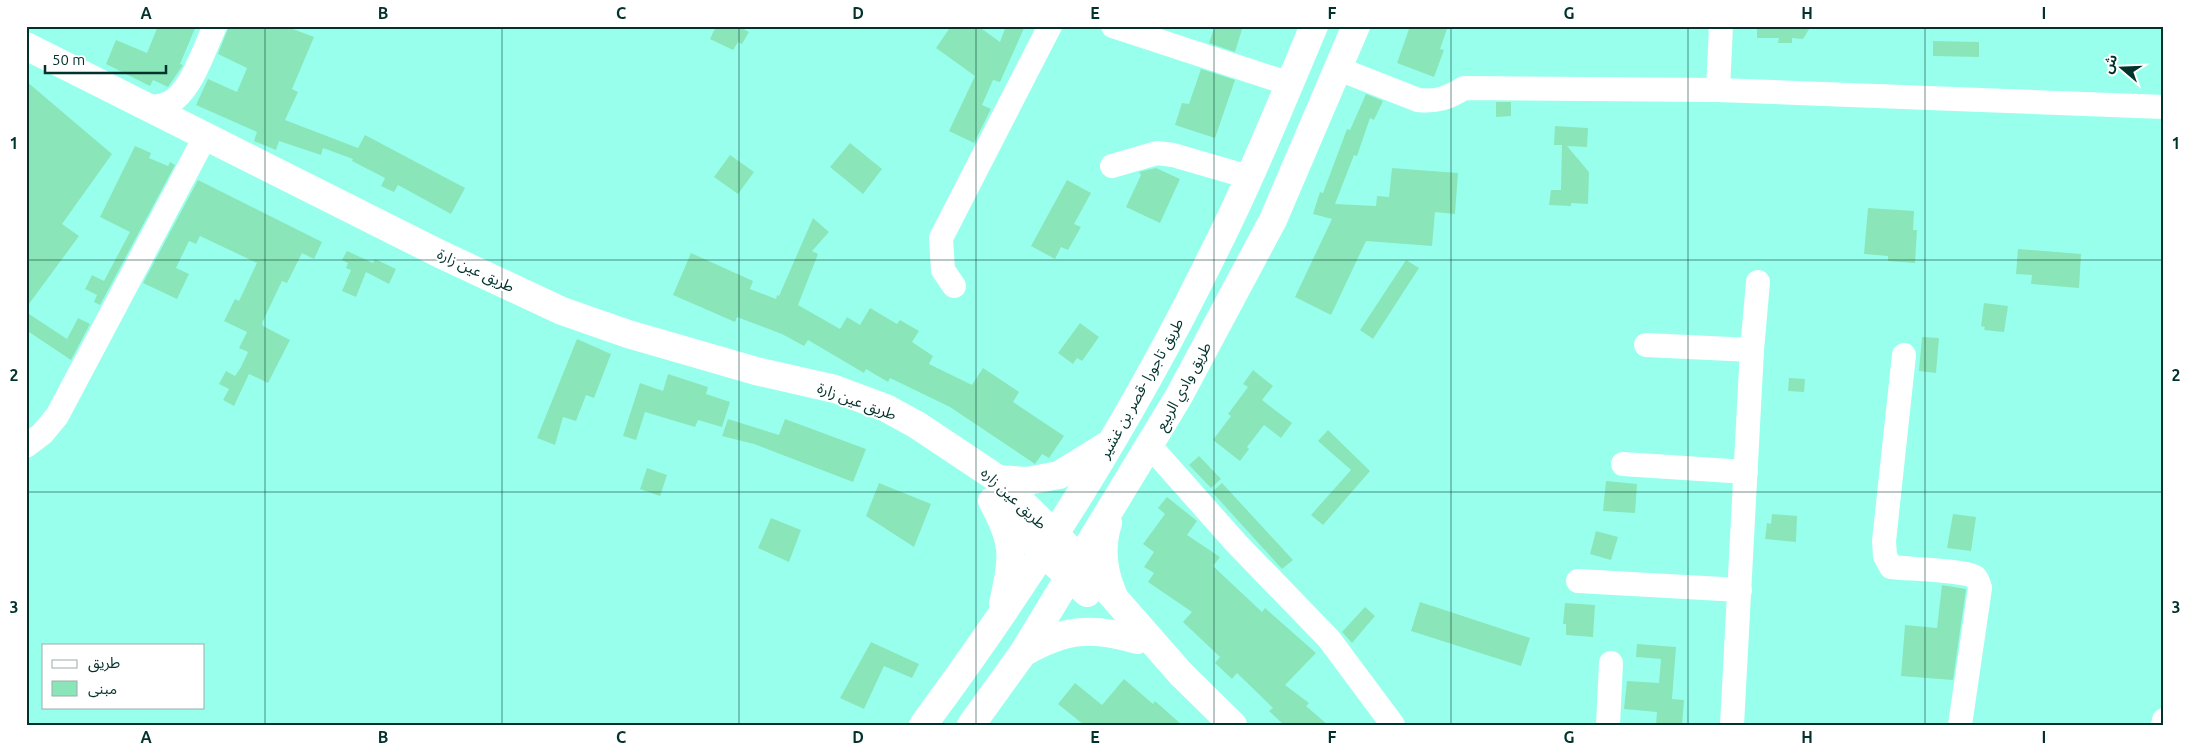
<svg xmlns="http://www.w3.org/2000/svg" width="2190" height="751" font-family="Ubuntu,'Noto Sans Arabic',sans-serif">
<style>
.building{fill:#8ae6b9}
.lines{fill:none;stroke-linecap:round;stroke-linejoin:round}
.minor{stroke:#fff;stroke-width:24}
.major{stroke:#fff;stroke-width:28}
.highway{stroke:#fff;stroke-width:28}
.grid{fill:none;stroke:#02322c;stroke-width:1;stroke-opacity:0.55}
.labels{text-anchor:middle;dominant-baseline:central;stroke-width:4;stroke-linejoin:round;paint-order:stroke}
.street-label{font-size:15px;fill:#02322c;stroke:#fff}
.neatline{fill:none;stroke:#02322c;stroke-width:2}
.grid-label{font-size:16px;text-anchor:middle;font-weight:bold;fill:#02322c}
</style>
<rect width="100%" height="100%" fill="#98ffed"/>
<path class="building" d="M158,26h38l-16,38 3,1 -15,22 -15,-7 -3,6 -44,-22 10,-24 31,13z
M229,26h56l29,11 -22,52 6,3 -13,28 73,28 7,-13 100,53 -14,26 -53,-29 -4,7 -13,-6 4,-8 -33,-17 1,-2 -30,-11 -2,7 -42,-14 -3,9 -22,-9 3,-9 -61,-27 12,-26 29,13 10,-24 -29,-14z
M716,26h22l11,6 -7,12 -4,-2 -5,8 -23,-11z
M951,26h27l22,16 6,-16h19l-25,56 -7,-2 -11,25 9,4 -17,34 -25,-12 26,-55 -39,-28z
M1215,26h28l-8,26 -26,-9z
M1410,26h38l-8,23 4,1 -10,27 -37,-14z
M1757,26h54l-8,13 -11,-1v5h-14l1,-5h-22z
M1933,41l46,1v15l-46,-1z
M1201,69l34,11 -20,58 -40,-13 7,-22 7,1z
M26,81l86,73 -50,70 17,12 -53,72z
M1366,94l17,7 -9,19 -4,-2 -13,38 -3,-1 -19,49 41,2 1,-10 12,1 3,-29 66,5 -3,41 -20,-2 -3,34 -66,-5 -35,74 -36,-18 37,-78 -19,-5 7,-22 3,1 24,-64 3,1z
M1496,102h15v14l-15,1z
M1555,126l33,2 -1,19 -20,-1 22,26 -1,32 -17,-1v3l-22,-1 2,-15h10l1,-45h-8z
M850,143l32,26 -19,25 -33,-27z
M135,146l16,7 -2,5 19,8 2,-4 5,3 -75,140 -6,-3 3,-7 -12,-6 7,-14 12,6 26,-49 -30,-15z
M730,155l24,17 -16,22 -24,-17z
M1156,168l24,11 -20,44 -34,-16 15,-32 -2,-3z
M198,180l124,62 -8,17 -12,-6 -15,30 -5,-2 -20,42 1,3 27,14 -22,43 -19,-9 -15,32 -11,-6 6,-11 -10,-5 7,-13 9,5 6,-9 7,-15 -9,-4 8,-16 -23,-11 11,-22 4,2 18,-38 -57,-27 -4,8 -7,-3 -13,27 13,6 -12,25 -34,-16z
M1067,180l24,13 -17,31 7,3 -13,23 -7,-3 -6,12 -24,-13z
M1868,208l46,3 -1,19h4l-2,33 -27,-2v-5l-24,-2z
M813,218l16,14 -17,19 6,3 -20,51 42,24 7,-12 13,8 10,-17 27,16 3,-4 19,11 -7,11 21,14 -4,8 43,21 11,-17 36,24 -6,10 51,34 -15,22 -7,-4 -7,10 -85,-57 -60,-29 -2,4 -22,-13 -2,4 -56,-33 -4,6 -22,-12 -45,-17 -2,5 -62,-27 18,-42 62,28 -3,8 26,10 1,-4 2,1z
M2018,249l63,5 -2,34 -48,-4 1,-9 -16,-1z
M347,251l26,12 2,-4 21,10 -7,15 -23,-12 -10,25 -14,-6 9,-21 -5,-2 2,-5 -6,-3z
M1406,260l13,8 -46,71 -13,-9z
M1984,303l24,3 -4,26 -20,-2 1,-3 -4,-1z
M26,312l41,27 11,-21 12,6 -19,36 -45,-30z
M1080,323l19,14 -17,24 -5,-3 -4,6 -15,-11z
M1922,337l17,1 -3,35 -17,-2z
M577,339l34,15 -17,44 -8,-3 -10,26 -13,-4 -8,28 -18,-7z
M1253,370l20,16 -11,14 30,23 -11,15 -17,-13 -17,22 2,2 -9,12 -27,-21 18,-24 -3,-2 20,-27 -5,-3z
M668,374l40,13 -2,7 24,8 -8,25 -24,-7 -3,7 -50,-15 -9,28 -13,-4 17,-53 23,8z
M1789,378l16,1 -1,13 -16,-1z
M728,419l51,16 6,-16 81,30 -13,33 -99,-38 -32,-8z
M1328,430l42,41 -47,54 -12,-10 40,-45 -33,-29z
M1199,456l22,23 -10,9 -22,-23z
M647,468l20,7 -7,21 -20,-7z
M1606,481l31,3 -2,29 -32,-2z
M879,483l52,21 -17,43 -48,-31z
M1222,483l71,77 -11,9 -70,-77z
M1167,497l30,24 -10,14 33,22 -7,9 49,46 3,-4 51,45 -31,32 24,18 -3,3 22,19h-44l-15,-14 4,-3 -36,-35 -5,6 -17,-16 5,-6 -37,-35 9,-10 -44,-30 6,-9 -10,-6 10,-15 -11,-8 22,-30 -7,-6z
M1772,514l25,2 -1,26 -31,-3 2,-16 4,1z
M1953,514l23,3 -5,34 -24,-3z
M771,518l30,12 -12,32 -31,-14z
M1596,531l22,6 -7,23 -21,-6z
M1942,585l24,4 -13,91 -52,-4 4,-51 32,3z
M1420,602l110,36 -9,28 -110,-35z
M1565,603l30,2 -2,32 -27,-2v-11h-3z
M1365,607l10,9 -23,27 -10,-11z
M871,642l48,22 -7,14 -28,-12 -20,43 -24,-11z
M1637,644l39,3 -4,52 12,1 -2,25h-26l1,-13 -33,-3 3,-28 32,2 2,-24 -25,-2z
M1124,679l29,25 2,-3 27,24h-98l-26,-21 17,-21 27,22z"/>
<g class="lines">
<path class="minor" d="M1113,26l177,58
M1339,69l79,31c19,2 30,-2 46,-12l254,2 446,17
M1718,90l3,-64
M149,108c9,-2 19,-3 26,-9 18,-14 30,-52 40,-73
M1112,166l45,-13 16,2 76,22
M954,286l-11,-16 -2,-32 109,-212
M1646,345l106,5
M1904,355l-20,186 1,15 6,11c16,2 72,3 84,10 3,3 4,7 5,11l-20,137
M26,446l16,-12 15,-18 149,-281
M1150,446l86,97 93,96 64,86
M1623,464l123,8
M1578,581l162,9
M1608,725l3,-62
M1732,725l20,-375 6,-68
M2163,725l1,-5"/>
<path class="major" d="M26,46l414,208 122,57 66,23 128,37 79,18 51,19 31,17 81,54 83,81 100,114 52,51
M994,503l49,50 44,40"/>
<path class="highway" d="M998,479l29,2 32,-6 47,-29
M992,501c24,43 21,56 11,103
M1108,523c-8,25 -5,48 5,71
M1023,653c41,-24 69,-27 114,-13
M923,725c109,-147 207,-302 288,-467 38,-75 70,-154 103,-232
M971,725l52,-72 156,-257 94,-176 83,-194"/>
</g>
<path class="grid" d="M265,26v699M502,26v699M739,26v699M976,26v699M1214,26v699M1451,26v699M1688,26v699M1925,26v699M26,260h2138M26,492h2138"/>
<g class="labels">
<g class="street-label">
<text transform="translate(476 270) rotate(25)">طريق عين زارة</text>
<text transform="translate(1183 386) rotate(-61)">طريق وادي الربيع</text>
<text transform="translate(1141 388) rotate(-61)">طريق تاجورا -قصر بن غشير</text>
<text transform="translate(857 401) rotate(20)">طريق عين زارة</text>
<text transform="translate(1014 498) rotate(43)">طريق عين زاره</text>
</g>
</g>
<rect width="2190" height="751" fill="none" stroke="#ffffff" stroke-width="55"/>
<rect x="42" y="644" width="162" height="65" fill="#ffffff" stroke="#9aadab"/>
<rect x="52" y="660" width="25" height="8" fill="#ffffff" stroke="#9aadab"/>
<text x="88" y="668" font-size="15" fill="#02322c">طريق</text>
<rect x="52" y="681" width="25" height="15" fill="#8ae6b9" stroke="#9aadab"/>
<text x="88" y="694" font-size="15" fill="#02322c">مبنى</text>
<g transform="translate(2122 68) rotate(289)" stroke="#ffffff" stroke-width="4" paint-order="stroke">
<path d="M0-4L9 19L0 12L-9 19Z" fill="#02322c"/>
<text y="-8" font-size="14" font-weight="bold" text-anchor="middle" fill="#02322c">ش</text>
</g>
<path d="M45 65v8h121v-8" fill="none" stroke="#02322c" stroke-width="2.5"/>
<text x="52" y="65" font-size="15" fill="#02322c" stroke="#ffffff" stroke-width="4" paint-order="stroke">50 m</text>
<rect x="28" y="28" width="2134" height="696" class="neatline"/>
<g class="grid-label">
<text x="146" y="19">A</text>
<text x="383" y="19">B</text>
<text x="621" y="19">C</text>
<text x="858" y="19">D</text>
<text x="1095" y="19">E</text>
<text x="1332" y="19">F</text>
<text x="1569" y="19">G</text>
<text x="1807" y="19">H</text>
<text x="2044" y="19">I</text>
<text x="14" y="149">1</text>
<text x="2176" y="149">1</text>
<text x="14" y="381">2</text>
<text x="2176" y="381">2</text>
<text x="14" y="613">3</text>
<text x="2176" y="613">3</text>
<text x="146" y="743">A</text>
<text x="383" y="743">B</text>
<text x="621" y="743">C</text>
<text x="858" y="743">D</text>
<text x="1095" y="743">E</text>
<text x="1332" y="743">F</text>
<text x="1569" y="743">G</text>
<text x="1807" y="743">H</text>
<text x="2044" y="743">I</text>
</g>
</svg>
